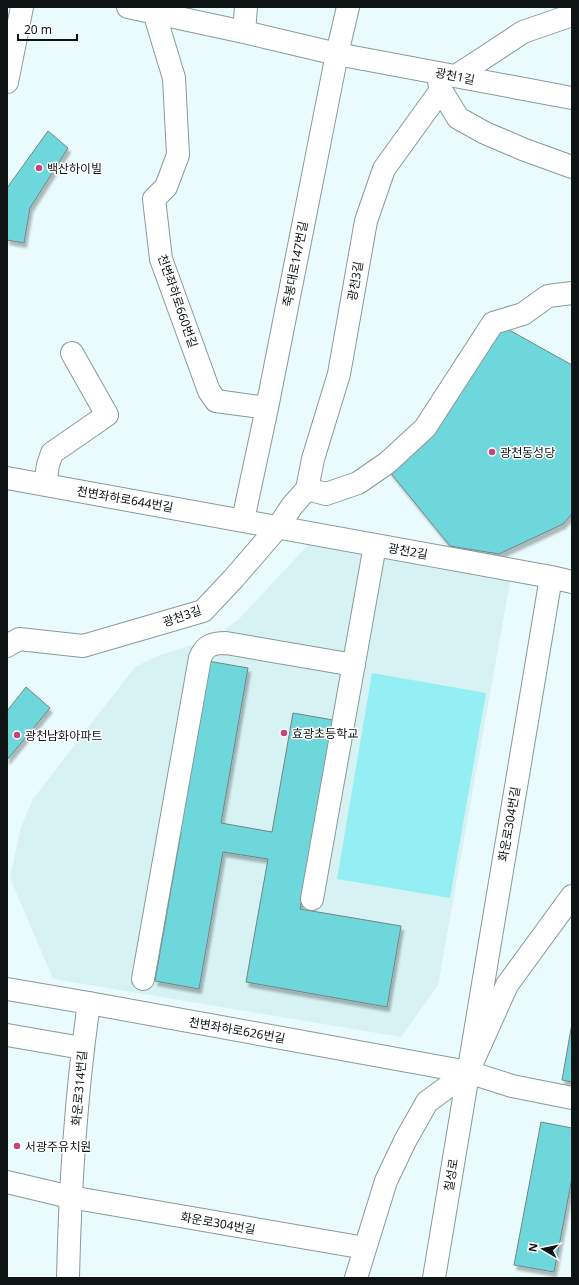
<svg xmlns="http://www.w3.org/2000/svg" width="579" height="1285" font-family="'Noto Sans','Noto Sans KR',sans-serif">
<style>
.built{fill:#d6f2f3}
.green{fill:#94eff4}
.building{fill:#6dd7dc;stroke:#748485;filter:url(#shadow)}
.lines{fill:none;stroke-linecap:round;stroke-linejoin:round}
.minor-casing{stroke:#899;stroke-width:24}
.minor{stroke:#fff;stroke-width:22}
.poi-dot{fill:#c9417e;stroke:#fff;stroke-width:1.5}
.labels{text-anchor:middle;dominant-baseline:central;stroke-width:3;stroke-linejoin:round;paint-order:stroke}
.street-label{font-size:12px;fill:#0e1414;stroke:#fff}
.poi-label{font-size:12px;fill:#0e1414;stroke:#fff;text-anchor:start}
</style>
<defs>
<filter id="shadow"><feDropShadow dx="2.5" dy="4.5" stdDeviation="1" flood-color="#0004"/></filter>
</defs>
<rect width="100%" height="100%" fill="#e9fbfc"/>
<path class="built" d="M308,545l202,37 -72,403 -37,52 -348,-58 -43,-101 11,-51 12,-28 102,-132 22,-11 55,-17 27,-20z"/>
<path class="green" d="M372,673l114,20 -36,205 -113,-19z"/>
<path class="building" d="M48,131l20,17 -38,60 -6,35 -17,-3v-52z
M502,326l70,39v149l-9,10 -64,30 -49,-8 -61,-75z
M202,660l46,8 -27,155 51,9 21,-119 40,7 -33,189 101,17 -14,81 -141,-25 22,-123 -45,-7 -24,137 -44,-8 26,-149 -8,-2z
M26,687l24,21 -43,52v-49z
M572,1023v59l-10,-2z
M541,1122l31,6v50l-18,94 -40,-7z"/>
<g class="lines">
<defs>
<path id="minor" d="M128,7l116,25 93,22 235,44
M154,12l20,66 4,77 -12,32 -12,12 7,60 48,132 7,10 51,7
M244,32l2,-25
M456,76l67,-44 49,-17
M438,77l3,13 17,28 27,15 40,17 47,17
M7,82l15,-75
M7,478l544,99 21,5
M45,484l3,-19 4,-12 55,-38 -35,-62
M307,489l6,-30 26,-85 27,-153 18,-52 57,-79
M243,520l24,-112 70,-354 11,-47
M7,646l12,-7 64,7 120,-35 31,-33 44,-51 14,-21 15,-17 19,5 32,-11 29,-20 38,-35 68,-105 30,-9 25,-18 24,-3
M312,899l63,-354
M143,979l57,-321c5,-13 13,-15 26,-15l128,22
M7,989l82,14 379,69 44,14 60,12
M7,1035l75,13
M7,1182l63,15 295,51
M68,1278c2,-92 8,-184 21,-275
M356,1278l30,-97 19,-40 22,-39 41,-30 39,-87 65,-89
M434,1278l117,-701"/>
</defs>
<use href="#minor" class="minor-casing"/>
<use href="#minor" class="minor"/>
</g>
<g class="poi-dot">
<circle cx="39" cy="168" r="4"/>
<circle cx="492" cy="452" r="4"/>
<circle cx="284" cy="733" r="4"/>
<circle cx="17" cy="735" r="4"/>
<circle cx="17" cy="1146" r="4"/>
</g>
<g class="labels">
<g class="street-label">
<text transform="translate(455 76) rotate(11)">광천1길</text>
<text transform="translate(295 264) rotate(-79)">죽봉대로147번길</text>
<text transform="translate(355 281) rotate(-80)">광천3길</text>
<text transform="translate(178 301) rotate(71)">천변좌하로660번길</text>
<text transform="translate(125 499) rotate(10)">천변좌하로644번길</text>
<text transform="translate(408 551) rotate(10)">광천2길</text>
<text transform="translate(182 616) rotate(-19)">광천3길</text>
<text transform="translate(509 824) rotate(-80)">화운로304번길</text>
<text transform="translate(237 1030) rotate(10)">천변좌하로626번길</text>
<text transform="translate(79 1088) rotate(-85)">화운로314번길</text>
<text transform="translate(451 1175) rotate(-81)">칠성로</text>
<text transform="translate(218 1223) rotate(10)">화운로304번길</text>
</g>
<g class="poi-label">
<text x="47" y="168">백산하이빌</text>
<text x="500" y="452">광천동성당</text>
<text x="292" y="733">효광초등학교</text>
<text x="25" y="735">광천남화아파트</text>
<text x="25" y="1146">서광주유치원</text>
</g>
</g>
<rect width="579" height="1285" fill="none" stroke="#0e1414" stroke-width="16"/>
<g transform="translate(543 1249) rotate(279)" stroke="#ffffff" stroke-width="3" paint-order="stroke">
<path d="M0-3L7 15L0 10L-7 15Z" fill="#0e1414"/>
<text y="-6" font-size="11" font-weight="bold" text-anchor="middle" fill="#0e1414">N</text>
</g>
<path d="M18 34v6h59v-6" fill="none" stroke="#0e1414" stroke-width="2"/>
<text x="24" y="34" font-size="12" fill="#0e1414" stroke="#ffffff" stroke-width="3" paint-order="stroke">20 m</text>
</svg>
